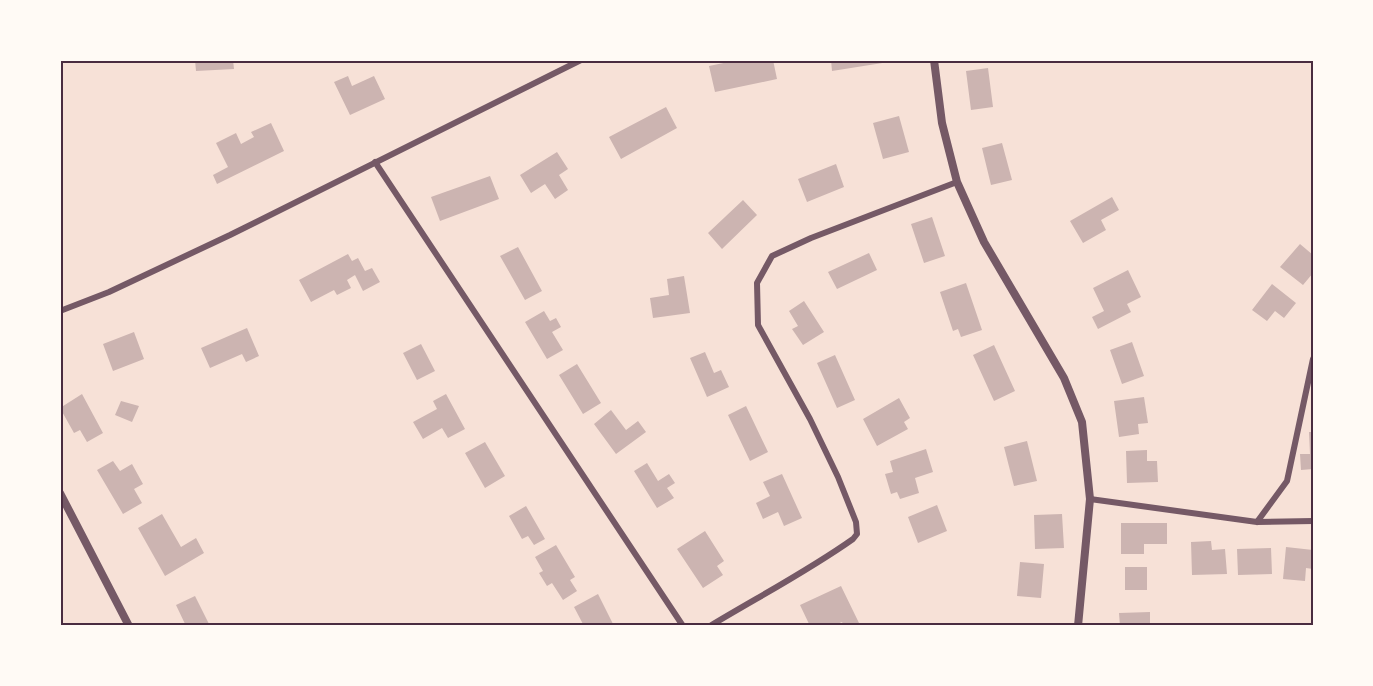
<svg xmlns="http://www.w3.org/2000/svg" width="1373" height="686" font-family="Mulish,sans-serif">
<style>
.building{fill:#ccb4b1}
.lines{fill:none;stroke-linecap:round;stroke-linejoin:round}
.minor{stroke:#755966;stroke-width:6}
.tertiary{stroke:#755966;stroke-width:8}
.neatline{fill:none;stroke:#4a2c40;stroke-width:2}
</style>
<rect width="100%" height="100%" fill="#f7e1d7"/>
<path class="building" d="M195,60h38l1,9 -38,2z
M738,60h35l4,19 -62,13 -6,-26z
M831,60h63l1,1 -63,10z
M988,68l5,39 -22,3 -5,-39z
M348,76l4,10 22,-10 11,23 -35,16 -16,-33z
M666,107l11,21 -56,31 -12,-22z
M899,116l10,36 -26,7 -10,-36z
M271,123l13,28 -67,33 -4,-9 15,-8 -12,-24 20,-10 5,11 13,-7 -3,-5z
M1002,143l10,37 -21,5 -9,-37z
M557,152l11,17 -9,6 9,15 -13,9 -10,-15 -14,9 -11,-18z
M836,164l8,23 -37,15 -9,-23z
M490,176l9,23 -59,22 -9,-24z
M1112,197l7,13 -18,10 5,10 -23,13 -13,-22z
M743,200l14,15 -35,34 -14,-16z
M932,217l13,39 -21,7 -13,-39z
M1300,244l13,11v18l-10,12 -23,-18z
M518,247l24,44 -17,9 -25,-44z
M869,253l8,17 -40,19 -9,-17z
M348,254l4,7 6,-3 7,13 7,-3 8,14 -17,9 -8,-16 -8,5 4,8 -14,7 -3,-5 -23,12 -12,-22z
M1128,270l13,27 -14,7 4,8 -33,17 -6,-12 12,-6 -11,-23z
M684,276l6,37 -37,5 -3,-20 19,-3 -2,-16z
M966,283l16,47 -21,7 -3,-8 -5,2 -13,-39z
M1272,284l24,19 -12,15 -9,-7 -8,10 -15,-11z
M804,301l20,31 -21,13 -11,-16 6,-3 -9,-15z
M544,311l6,10 6,-3 5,9 -9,5 11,18 -16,9 -22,-37z
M247,328l12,28 -13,6 -4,-8 -32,14 -9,-20z
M134,332l10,27 -31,12 -10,-27z
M1132,342l12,34 -22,8 -12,-34z
M421,344l14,27 -18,9 -14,-27z
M994,345l21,46 -21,10 -21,-46z
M705,352l9,21 7,-3 8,17 -22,10 -17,-39z
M835,355l20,45 -18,8 -20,-45z
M577,364l24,39 -18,11 -24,-39z
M82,394l21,39 -16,9 -7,-12 -6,3 -14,-25z
M446,394l19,35 -17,9 -6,-10 -19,11 -10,-17 24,-13 -4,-8z
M1144,397l4,26 -10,1 1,10 -20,3 -5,-36z
M899,398l11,20 -6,4 4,7 -31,17 -14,-27z
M121,401l18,5 -7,16 -17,-7z
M746,406l22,46 -18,9 -22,-46z
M611,410l15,20 12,-9 8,11 -30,22 -22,-30z
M1309,432h4v37l-12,1 -1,-16h10z
M1027,441l10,40 -23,5 -10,-39z
M485,442l20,34 -20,12 -20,-35z
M926,449l7,23 -18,6 4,15 -19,6 -3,-7 -6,2 -6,-20 8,-2 -3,-11z
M1147,450v11h10l1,21 -31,1 -1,-32z
M113,461l7,10 12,-7 11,20 -9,5 8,14 -19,11 -26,-44z
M647,463l11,18 11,-7 6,9 -8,5 7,10 -17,10 -23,-37z
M782,474l20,44 -18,8 -6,-14 -15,7 -7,-16 14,-7 -7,-14z
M937,505l10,26 -29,12 -10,-26z
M526,506l19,33 -11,6 -6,-9 -6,3 -13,-23z
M162,514l19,33 15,-9 8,15 -39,23 -27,-48z
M1062,514l2,34 -29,1 -1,-34z
M1121,523h46v21h-23v10h-23z
M705,531l19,30 -7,5 6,9 -20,13 -26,-39z
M1211,541l1,9 13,-1 2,25 -35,1 -1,-33z
M556,545l19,32 -5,3 7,11 -14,9 -11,-17 -5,3 -8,-13 4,-2 -8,-14z
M1286,547l27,3v19l-7,-1 -1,13 -22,-2z
M1271,548l1,26 -34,1 -1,-26z
M1020,562l24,2 -3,34 -24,-2z
M1125,567h22v23h-22z
M841,586l18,37 -8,3h-7l-2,-4 -10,4h-22l-10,-21z
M598,594l15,30 -5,2h-24l-10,-19z
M195,596l15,30h-24l-10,-21z
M1150,612v14h-30l-1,-13z"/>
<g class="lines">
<path class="minor" d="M375,162l308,464
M60,311l49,-19 121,-57 351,-175
M1090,499l167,23 56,-1
M1257,522l30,-41 26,-122
M710,626c48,-29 98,-55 143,-87l4,-5 -1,-12 -18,-45 -28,-58 -52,-94 -1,-42 15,-27 39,-18 146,-56"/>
<path class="tertiary" d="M934,60l8,63 15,59 27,60 80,136 18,44 8,77 -12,127
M60,493l69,133"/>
</g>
<rect width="1373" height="686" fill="none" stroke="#fffaf5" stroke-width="123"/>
<rect x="62" y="62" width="1250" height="562" class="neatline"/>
</svg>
